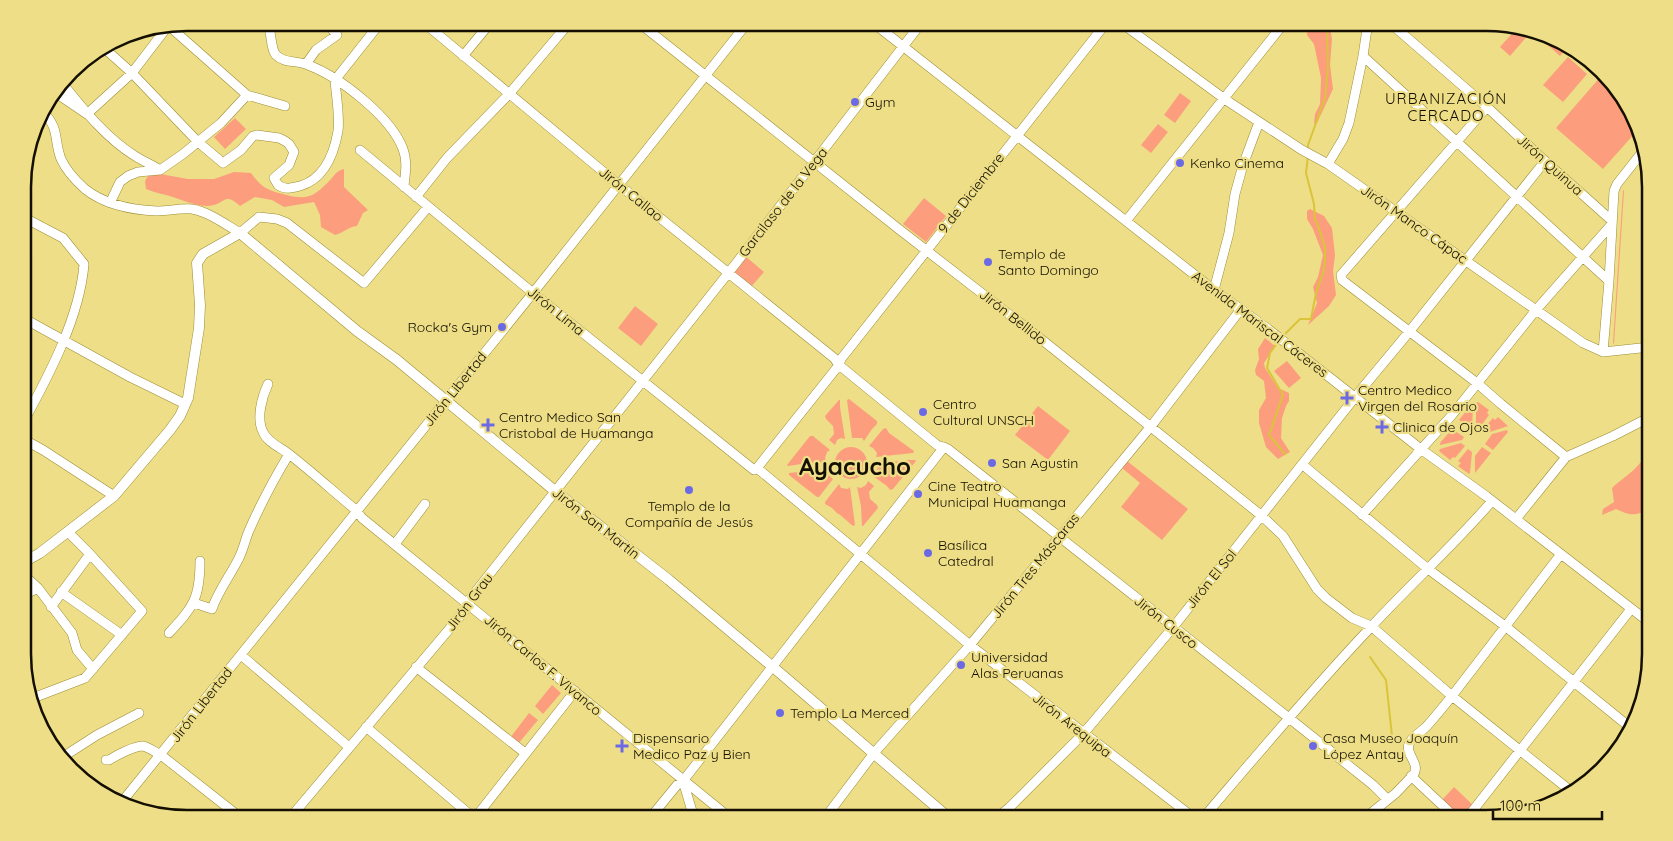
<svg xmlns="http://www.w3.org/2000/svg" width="1673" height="841" font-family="Quicksand,sans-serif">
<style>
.green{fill:#fc9e7e}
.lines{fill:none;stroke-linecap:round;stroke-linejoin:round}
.stream{stroke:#dac43a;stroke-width:2}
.minor-casing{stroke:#9c8d34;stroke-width:10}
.tertiary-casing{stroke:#9c8d34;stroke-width:11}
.minor{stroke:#fff;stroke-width:9}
.tertiary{stroke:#fff;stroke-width:10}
.poi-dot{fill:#6b6ae4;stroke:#edde87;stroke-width:2}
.labels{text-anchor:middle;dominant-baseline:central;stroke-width:4.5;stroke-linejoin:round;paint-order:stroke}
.poi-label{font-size:14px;fill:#140f00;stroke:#edde87;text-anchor:start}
.street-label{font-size:14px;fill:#140f00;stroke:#edde87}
.neighbourhood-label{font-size:15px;letter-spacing:1px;fill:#140f00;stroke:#edde87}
.town-label{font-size:24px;font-weight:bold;fill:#140f00;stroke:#edde87}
.rim{fill:none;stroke:#140f00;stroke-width:2.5}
</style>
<rect width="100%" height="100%" fill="#edde87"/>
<path class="green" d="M1308,23h21l3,16 -2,26 3,24 -17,36 -2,-2 1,-9 5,-10 1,-26 -7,-34 -7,-9z
M1516,29l14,4 -20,23 -10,-9z
M1545,36l14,3 9,8 -8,9 -18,-16z
M1568,57l19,17 -24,28 -20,-17z
M1602,75l15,12 18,46 -32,36 -47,-41z
M1180,93l11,8 -16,22 -11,-8z
M235,118l11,11 -21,20 -11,-12z
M1158,124l10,8 -17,21 -10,-8z
M344,169v18l24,23 -5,3 -6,13c-9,1 -14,7 -22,9l-14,-8 -1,-12 -6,-13 -30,5 -12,-7 -17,-3 -15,9c-17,-15 -14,-1 -32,0 -12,0 -24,-5 -35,-9 -9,-3 -18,-4 -27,-8l-1,-8 3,-5 12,-2 28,5h26l20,-7 17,1c10,14 15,17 32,21 25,7 31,3 49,-16 4,-5 5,-7 12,-9z
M1623,190l1,1 -10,153 -1,-1z
M924,198l22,18 -20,26 -23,-18z
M1310,209l14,7 8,12 3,27 -2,16 3,24 -7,11 -21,19 9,-22 -4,-16 5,-10 5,-22 -10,-26 -6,-10v-8z
M744,255l20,17 -14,16 -19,-16z
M635,306l23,18 -17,22 -23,-18z
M1265,338l10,8 -11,17 1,5 13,20 11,5v8l-3,5 -4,12 -1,20 9,14 -12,7 -12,-12 -7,-24v-13l7,-12 -2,-17 -8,-6 -1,-5 4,-11 -1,-10z
M1287,361l14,17 -12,10 -15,-17z
M849,399l28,22v3l-5,5 -8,12 -2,-3h-10l-5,-38z
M839,400h1v7l5,32 -4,-1 -4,2 -2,5 -6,-5 5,-6 -1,-8 -7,-7 -1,-3z
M1478,402l11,8 -2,3 2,2 -9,12 -4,-4v-20z
M1471,405l2,1 -1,20 -1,2 -12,-8z
M1038,406l32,25 -22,29 -33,-25z
M1498,417l10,9 -21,7 -4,-4 10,-11 2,2z
M886,428l3,5 25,18 -1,2 -37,4 1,-4 -4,-5 -4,-2 14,-17z
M1452,429l12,8 -2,3 -22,5v-2z
M1507,430l1,2 -15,18 -8,-6 7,-10z
M810,436h3l17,14 -3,2 -2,6 2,4 -19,1 -20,3 -1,-1z
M1461,443l4,3 -10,12 -2,-1 -3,3 -11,-9 1,-2z
M1482,447l9,6 -16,20v-17z
M835 463a16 16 0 1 1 32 0a16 16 0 1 1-32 0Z
M1468,449l4,3 -2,21 -1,1 -11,-8 3,-3 -3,-2z
M1647,450l3,12v47c-15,7 -19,7 -34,0l-14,6 1,-6 11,-7 -2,-14c13,-12 30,-21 35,-38z
M907,460h8l1,1 -23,28 -3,1 -3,-4 -14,-10 3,-2 2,-7 -2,-3z
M1127,461l61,48 -26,31 -41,-33 19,-24 -18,-15z
M827,469l-1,4 7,6 -14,18h-2l-28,-22v-2z
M868,481l6,5 -5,6 1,7 7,6 1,3 -15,18h-1l-1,-20 -4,-19 4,1 5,-3z
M839,484l2,4 7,1 2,-2 5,38 -2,1 -14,-12h-1l-6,-6 -7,-4v-2z
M552,685l9,8 -18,21 -8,-8z
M529,713l9,7 -20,24 -8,-6z
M1454,787l21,20 -10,11h-3l-20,-18z"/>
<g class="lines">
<path class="stream" d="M1308,151v-6l17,-47 3,-30 -1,-46
M1285,334l15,-15h11l5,-26 7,-20 2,-11v-15l-8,-24 -2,-3 -1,-16 -8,-31 2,-17
M1278,342l-8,11 -3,15 16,27 -14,40 16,19
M1370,657l16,23 6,56"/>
<defs>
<path id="minor" d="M268,22c3,9 3,28 8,33 9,9 21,5 32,10 32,12 83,52 95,84 5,13 2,25 1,38
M423,22l195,162 216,174 5,7 98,80 11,4 341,269 84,67 14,14
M638,22l262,208 141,109 221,177 21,20 34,53 9,9 26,20 19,8 81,70 120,96
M872,22l342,268 54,39 154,121 64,46 164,127
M1120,22l106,78 76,50 26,14 255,179 20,9 47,-5
M1389,22l98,85 58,54 66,59
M169,26l78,69 38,11
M104,48l28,25 66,69 25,21 18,-13 12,-14 4,-1 22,3 6,3 4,3 5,8 -5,13 -15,13 4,7c7,5 14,3 22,1 24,-7 34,-32 38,-55 2,-15 -2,-36 -3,-51
M463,56l28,-34
M1363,56l246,225
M306,64l10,-14 21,-15 -11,-13
M335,80l46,-58
M63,84c21,26 43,54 72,72 8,5 17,9 25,14
M56,93l31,21 45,-41 36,-47
M1487,107l-146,168 1,5 135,103 24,21 65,53
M42,110c19,21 11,28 19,49 5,11 15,22 24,30 20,16 48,21 72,22 12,0 23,-3 35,-2 17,3 33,15 48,24l19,-16 18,2 10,4 77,60 64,-76
M37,122l6,-11
M360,150l173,143 221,177 3,-2 82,-103 2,-6 266,-337
M1328,164l15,-25 6,-16 14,-67 5,-34
M23,177l2,-7
M416,197l31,-39 62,-64 61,-72
M110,203l10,-21 8,-6 10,-4 22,-2 23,-16 38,-31 26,-28
M23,217l40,21 21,26c-4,53 -36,113 -61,159
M1126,221l159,-199
M1214,290l15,-57 6,-39 8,-29 16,-43
M23,318l107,59 55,27
M1603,352l6,-71 5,-90 3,-7 26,-33
M268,384c-6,13 -12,34 -5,48 4,10 18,16 26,22 23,18 45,38 68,57l5,7 368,300
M23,439l20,11 71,46
M1303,465l125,104 77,57 127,103
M757,468l213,177 224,173
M1362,515l90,-100 84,-105 75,-85
M1516,519l50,-62 47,-21 37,-19
M395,544l30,-40
M24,575l14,13 34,45 5,17 16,19
M61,592l61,43
M24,595l14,-7
M194,603l18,6c6,-18 18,-33 27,-51 4,-8 6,-17 9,-25 12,-28 26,-54 41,-79
M51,607l39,-53
M169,633c24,-26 31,-34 31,-72
M241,655l108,92
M416,667l109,86
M33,698l52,-20 57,-67 -52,-57 -22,-22
M366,727l108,91
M60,757l9,-4 28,-18 42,-22
M106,760h3c8,-5 25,-14 34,-14 6,1 13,7 18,9l80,63
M1411,776l45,42
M683,781l11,37
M121,803l412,-510 215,-271
M290,818l177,-210 2,-8 268,-338 185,-240
M475,818l100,-127
M650,818l27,-33 6,-4 261,-334
M825,818l49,-65 96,-108 182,-220 89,-116
M996,818l13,-10 74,-74 92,-109 185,-234 49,-59 136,-171
M1203,818c55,-64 110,-130 168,-191 40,-43 83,-82 121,-126
M1365,818l31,-25 18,-19c6,-11 -9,-20 -5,-30 2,-7 12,-12 17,-17 9,-10 17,-20 26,-31l109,-142
M1467,818l164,-209"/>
<path id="tertiary" d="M24,562l16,-9 74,-57 56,-66 10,-14 8,-18 11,-70 1,-23 -3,-42 6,-9 37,-21 117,98 40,29 158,131 114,89 104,87 176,151"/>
</defs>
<use href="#minor" class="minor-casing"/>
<use href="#tertiary" class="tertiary-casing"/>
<use href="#minor" class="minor"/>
<use href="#tertiary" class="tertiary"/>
</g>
<g class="poi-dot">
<circle cx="855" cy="102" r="5"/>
<circle cx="1180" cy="163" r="5"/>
<circle cx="988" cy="262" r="5"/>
<circle cx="502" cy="327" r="5"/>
<path d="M1344.5 390.5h5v5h5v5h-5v5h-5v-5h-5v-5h5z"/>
<circle cx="923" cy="412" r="5"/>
<path d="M485.5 417.5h5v5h5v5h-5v5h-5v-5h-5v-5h5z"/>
<path d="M1379.5 419.5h5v5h5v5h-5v5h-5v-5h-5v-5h5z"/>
<circle cx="992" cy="463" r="5"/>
<circle cx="689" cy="490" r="5"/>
<circle cx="918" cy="494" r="5"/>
<circle cx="928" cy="553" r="5"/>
<circle cx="961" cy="665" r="5"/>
<circle cx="780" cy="713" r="5"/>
<path d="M619.5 738.5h5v5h5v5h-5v5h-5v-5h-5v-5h5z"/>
<circle cx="1313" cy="746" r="5"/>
</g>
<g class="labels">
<g class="poi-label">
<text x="865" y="102">Gym</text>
<text x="1190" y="163">Kenko Cinema</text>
<text x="998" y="254">Templo de<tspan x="998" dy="16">Santo Domingo</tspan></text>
<text x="492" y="327" text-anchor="end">Rocka's Gym</text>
<text x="1358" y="390">Centro Medico<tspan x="1358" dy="16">Virgen del Rosario</tspan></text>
<text x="933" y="404">Centro<tspan x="933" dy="16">Cultural UNSCH</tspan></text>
<text x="499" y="417">Centro Medico San<tspan x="499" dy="16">Cristobal de Huamanga</tspan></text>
<text x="1393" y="427">Clinica de Ojos</text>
<text x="1002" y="463">San Agustin</text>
<text x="928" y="486">Cine Teatro<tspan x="928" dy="16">Municipal Huamanga</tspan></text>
<text x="689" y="506" text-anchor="middle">Templo de la<tspan x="689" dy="16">Compañía de Jesús</tspan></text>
<text x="938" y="545">Basílica<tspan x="938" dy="16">Catedral</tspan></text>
<text x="971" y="657">Universidad<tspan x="971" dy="16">Alas Peruanas</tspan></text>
<text x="790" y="713">Templo La Merced</text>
<text x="633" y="738">Dispensario<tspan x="633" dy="16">Medico Paz y Bien</tspan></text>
<text x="1323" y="738">Casa Museo Joaquín<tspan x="1323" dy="16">López Antay</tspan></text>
</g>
<g class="street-label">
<text transform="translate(1550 165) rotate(42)">Jirón Quinua</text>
<text transform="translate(971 193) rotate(-52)">9 de Diciembre</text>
<text transform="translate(631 194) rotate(39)">Jirón Callao</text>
<text transform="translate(783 202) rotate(-52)">Garcilaso de la Vega</text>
<text transform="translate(1414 224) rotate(35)">Jirón Manco Cápac</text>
<text transform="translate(556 311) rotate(39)">Jirón Lima</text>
<text transform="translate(1013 317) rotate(38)">Jirón Bellido</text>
<text transform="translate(1260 324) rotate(37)">Avenida Mariscal Cáceres</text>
<text transform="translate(455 389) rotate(-51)">Jirón Libertad</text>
<text transform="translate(596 523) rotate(38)">Jirón San Martín</text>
<text transform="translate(1035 566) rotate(-51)">Jirón Tres Máscaras</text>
<text transform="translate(1211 579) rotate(-51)">Jirón El Sol</text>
<text transform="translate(469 602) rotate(-53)">Jirón Grau</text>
<text transform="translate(1166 622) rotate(38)">Jirón Cusco</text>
<text transform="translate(543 665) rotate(40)">Jirón Carlos F. Vivanco</text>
<text transform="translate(201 705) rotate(-52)">Jirón Libertad</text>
<text transform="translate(1072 725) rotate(38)">Jirón Arequipa</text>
</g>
<g class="neighbourhood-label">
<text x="1446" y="98">URBANIZACIÓN<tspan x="1446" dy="17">CERCADO</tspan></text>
</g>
<g class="town-label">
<text x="855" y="466">Ayacucho</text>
</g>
</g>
<path d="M0 0H1673V841H0ZM187 31H1486A156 156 0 0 1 1642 187V654A156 156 0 0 1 1486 810H187A156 156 0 0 1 31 654V187A156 156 0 0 1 187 31Z" fill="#edde87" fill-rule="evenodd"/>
<path class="rim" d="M187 31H1486A156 156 0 0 1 1642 187V654A156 156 0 0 1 1486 810H187A156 156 0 0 1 31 654V187A156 156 0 0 1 187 31Z"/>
<path d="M1493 811v8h109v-8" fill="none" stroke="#140f00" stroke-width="2.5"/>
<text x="1500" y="811" font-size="15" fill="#140f00" stroke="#edde87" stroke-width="4" paint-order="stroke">100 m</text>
</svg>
